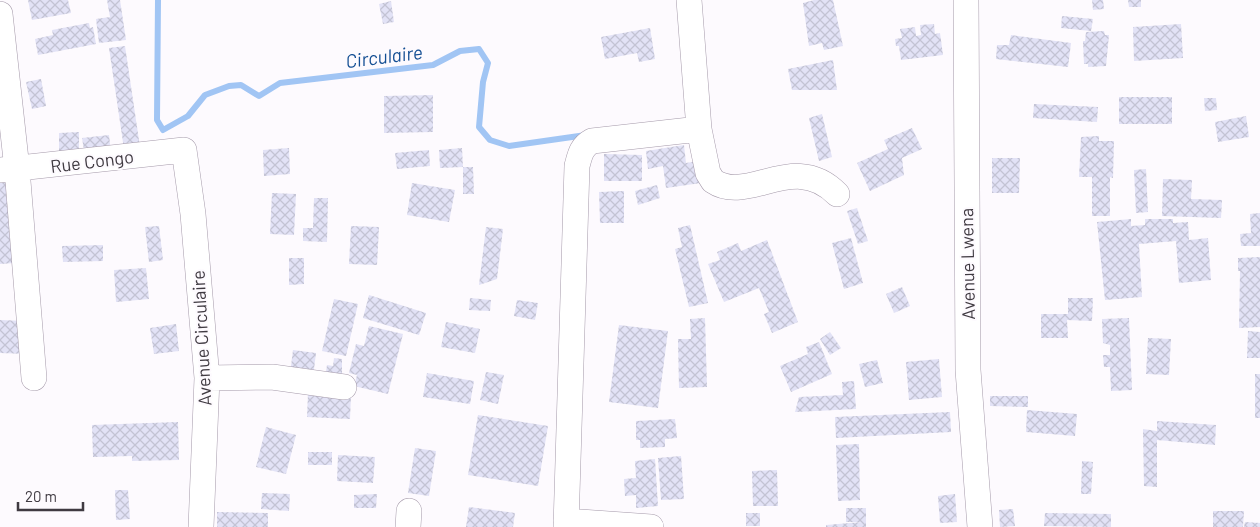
<svg xmlns="http://www.w3.org/2000/svg" width="1260" height="527" font-family="Barlow,sans-serif">
<style>
.lines{fill:none;stroke-linecap:round;stroke-linejoin:round}
.stream{stroke:#a1c5f4;stroke-width:6}
.building{fill:url(#building-cross-hatch)}
.minor-casing{stroke:#a59aaa;stroke-width:26}
.minor{stroke:#fff;stroke-width:25}
.labels{text-anchor:middle;dominant-baseline:central;stroke-width:4;stroke-linejoin:round;paint-order:stroke}
.street-label{font-size:18px;fill:#3f3a41;stroke:#fdfafe}
.water-label{font-size:19px;font-style:italic;fill:#134e93;stroke:#fdfafe}
</style>
<defs>
<pattern id="building-cross-hatch" width="8" height="8" patternUnits="userSpaceOnUse" patternTransform="scale(1.25)"><rect width="8" height="8" fill="#e2e2f6"/><path d="M0 0l8 8M0 8l8-8" fill="none" stroke="#c3c3d4"/></pattern>
</defs>
<rect width="100%" height="100%" fill="#fdfafe"/>
<g class="lines">
<path class="stream" d="M158,0l-1,120 6,10 25,-14 17,-21 24,-9 12,-1 18,11 21,-13 153,-18 27,-14 19,-2 9,14 -5,19 -4,45 11,13 19,6 77,-11"/>
</g>
<path class="building" d="M28,0h40l3,13 -39,7z
M107,0h13l6,40 -27,3 -3,-24 14,-2z
M814,0h19l10,46 -19,4 -2,-7 -13,3 -6,-43z
M1092,0h11l1,9 -11,1z
M1128,0h13v7h-12z
M391,1l3,21 -11,2 -4,-20z
M1062,16l31,3 -2,12 -30,-3z
M89,23l1,5 3,-1 3,17 -58,11 -3,-16 18,-4 -1,-5z
M934,24l1,10 5,-1 3,22 -42,5 -2,-14h-3l-1,-7 7,-1 -2,-9 15,-2 1,9 5,-1 -1,-10z
M1181,24l2,34 -49,3 -1,-34z
M650,28l5,31 -16,3 -2,-9 -32,6 -4,-22z
M1104,31l1,4h4l-3,31 -18,1v-3h-4l-1,-23h2l1,-9z
M1011,35l60,8 -3,24 -72,-8 1,-14h12z
M125,46l15,101 -16,2 -15,-101z
M833,60l4,30h-45l-4,-21z
M41,79l5,27 -14,3 -6,-27z
M433,95v37l-49,1v-37z
M1119,97h53v27h-53z
M1204,98h12l1,12 -12,1z
M1034,104l64,3 -1,15 -64,-4z
M822,114l10,43 -13,4 -10,-43z
M1246,116l3,21 -31,5 -3,-20z
M912,128l10,21 -20,9 2,17 -34,16 -13,-28 31,-14 -4,-9z
M79,132v21l-20,1v-21z
M109,135l2,17 -26,4 -3,-18z
M1099,136v5h15l-1,37 -3,-1v39h-18v-39h-13l2,-40z
M684,145l2,18 12,-2 3,22 -35,5 -3,-22 -15,3 -2,-18z
M289,148l1,26 -26,2 -1,-26z
M462,148l1,19 -23,1 -1,-18z
M429,150l1,16 -33,3 -2,-16z
M604,154l38,1v26h-38z
M992,158h28l-1,35h-27z
M463,167h10l1,27h-11z
M1146,169l2,43 -12,1 -2,-43z
M16,177l-1,86 -15,1v-86z
M1163,179l29,1 -1,19 31,1 -1,18 -59,-2z
M412,183l43,7 -6,32 -42,-7z
M657,185l3,13 -22,7 -3,-14z
M624,191v32h-24l-1,-31z
M272,193l24,1 -2,41 -24,-1z
M314,198h14l-1,44 -24,-1v-13h10z
M857,208l11,33 -10,3 -11,-33z
M1260,213v33h-19l-1,-12 11,-1 -1,-19z
M1131,219v7l14,-1v-6h28v4l15,-1 1,18 19,-2 3,42 -32,3 -3,-42 -37,3 3,53 -37,3 -8,-78z
M690,225l18,78 -19,4 -14,-58 7,-2 -4,-19z
M159,226l4,34 -14,2 -4,-35z
M351,226l28,1 -2,38 -28,-1z
M486,227l17,2 -6,50 -18,6z
M851,238l12,45 -19,6 -12,-46z
M767,240l31,82 -26,11 -8,-19 5,-2 -10,-24 -35,14 -16,-38 12,-4 -3,-8 21,-9 3,8z
M103,245v16l-40,1 -1,-16z
M1260,257v70l-21,1 1,-57h-2v-13z
M289,258h15v26l-15,1z
M146,268l3,31 -33,3 -2,-32z
M902,287l8,19 -16,7 -8,-19z
M369,295l57,18 -7,22 -56,-17z
M470,298l21,2 -1,11 -21,-1z
M1068,298h25l-1,23 -25,-1 1,18h-27v-24h27z
M334,299l24,5 -12,52 -24,-5z
M517,300l21,3 -3,17 -21,-4z
M705,318l2,69 -28,1 -1,-49h13l-1,-20z
M1129,318l3,72 -21,1 -1,-24h-6l-1,-12h7v-10l-7,-2 -1,-24z
M0,320l27,1 -1,33 -26,-1z
M446,322l34,7 -5,24 -34,-6z
M176,324l3,27 -25,3 -4,-26z
M619,325l49,6 -10,77 -49,-6z
M369,326l34,8 -15,60 -34,-8 3,-11 -8,-2 7,-29 8,2z
M1248,331l12,1v26h-13z
M830,332l11,16 -11,7 -10,-16z
M1148,338l23,1 -2,36 -23,-1z
M819,342l13,32 -41,18 -11,-26 28,-12 -2,-7z
M293,350l23,3 -3,24 -23,-3z
M334,358l8,1v21l-17,-2 2,-13 6,1z
M939,359l3,38 -33,3 -3,-38z
M877,360l6,23 -18,4 -6,-23z
M486,372l18,3 -6,29 -18,-4z
M427,373l47,8 -4,23 -47,-7z
M1255,374h5v44h-5z
M854,381l2,28 -61,3 4,-15 44,-2 -1,-13z
M308,393l43,2 -1,24 -43,-2z
M990,396h38v11l-38,-1z
M1027,410l50,4 -2,22 -49,-4z
M950,412l1,20 -115,6 -1,-21z
M478,415l70,11 -10,60 -70,-11z
M675,419l2,19 -12,1v8l-25,1v-8h-4v-19z
M1157,421l59,4 -1,20 -58,-5v47l-13,-1 -1,-57 14,2z
M178,422l1,38 -47,1v-5l-39,1 -1,-32z
M266,427l30,8 -10,39 -30,-7z
M859,444l1,56 -22,1 -2,-56z
M415,448l21,3 -7,45 -21,-3z
M308,452h24v13h-24z
M338,455l37,2 -2,26 -36,-2z
M681,456l3,43 -23,1 -3,-42z
M655,459l3,47 -22,2v-13l-11,1 -1,-17 12,-1 -1,-17z
M1082,461l11,1 -2,32h-10z
M777,470l1,36h-25l-1,-35z
M115,490h13l2,29 -14,1z
M262,493l28,1 -1,17 -28,-2z
M377,494l-1,14h-22v-13z
M955,494l2,28 -17,1 -2,-27z
M469,507l46,6 -2,14h-47z
M846,508h20v19h-40v-2l36,-3h-16z
M1013,509l2,17 -15,1 -1,-17z
M1213,511h31l-1,16h-30z
M217,512l51,1v14h-51z
M746,513h14v13h-14z
M1045,513l66,1v13l-67,-1z
M1245,522l15,1v4h-16z"/>
<g class="lines">
<defs>
<path id="minor" d="M689,0l10,129 9,44 5,8c35,24 81,-31 124,13
M966,0l2,370 12,157
M0,14l17,155 17,209
M0,170l184,-20 9,64 14,164 -6,149
M207,378l65,-1 72,10
M566,521l85,6
M408,527l1,-16
M566,527l11,-361c3,-11 4,-19 15,-25l107,-12"/>
</defs>
<use href="#minor" class="minor-casing"/>
<use href="#minor" class="minor"/>
</g>
<g class="labels">
<g class="street-label">
<text transform="translate(92 161) rotate(-7)">Rue Congo</text>
<text transform="translate(967 264) rotate(-91)">Avenue Lwena</text>
<text transform="translate(201 338) rotate(-93)">Avenue Circulaire</text>
</g>
<g class="water-label">
<text transform="translate(384 56) rotate(-7)">Circulaire</text>
</g>
</g>
<path d="M18 502v8h65v-8" fill="none" stroke="#3f3a41" stroke-width="2.5"/>
<text x="25" y="502" font-size="15" fill="#3f3a41" stroke="#fdfafe" stroke-width="4" paint-order="stroke">20 m</text>
</svg>
